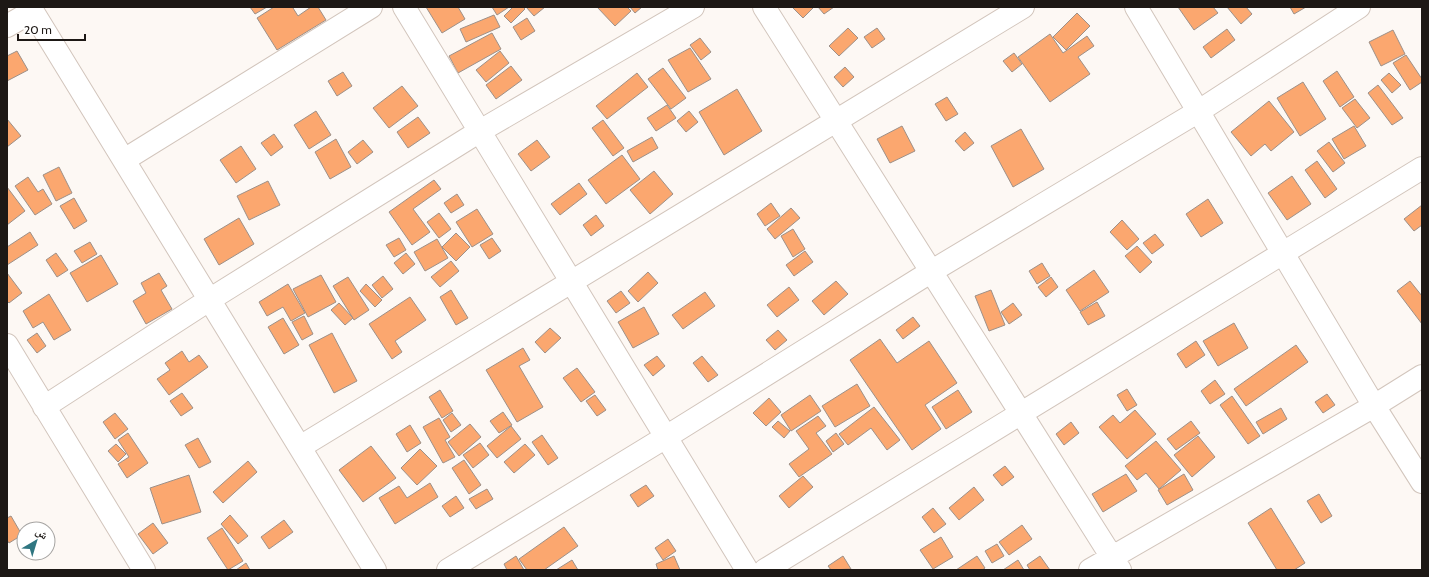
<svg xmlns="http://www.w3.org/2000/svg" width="1429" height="577" font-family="Cabin,'Noto Naskh Arabic',sans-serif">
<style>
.building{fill:#fba76f;stroke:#9d9088}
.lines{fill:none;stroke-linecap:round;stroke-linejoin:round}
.minor-casing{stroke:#d2c5bc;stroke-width:24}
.minor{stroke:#fff;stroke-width:22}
</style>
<rect width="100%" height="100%" fill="#fdf8f4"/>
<path class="building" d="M250,7h17l-12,7z
M274,7h21l-2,1 5,8 13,-9h7l8,13 -49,30 -20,-32z
M426,7h32l7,12 -23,14z
M492,7h17l-12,8z
M513,7h10l2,2 -14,14 -7,-7z
M526,7h19l-11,9z
M597,7h30l4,4 -16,15z
M630,7h12l-7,6z
M792,7h20l1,1 -10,10z
M818,7h16l-10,7z
M1178,7h35l5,6 -24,17z
M1227,7h19l6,7 -11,10z
M1290,7h16l-12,7z
M1077,13l13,13 -24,24 -13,-13z
M494,15l6,12 -34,15 -6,-13z
M527,18l8,13 -14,9 -8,-13z
M848,28l10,10 -19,18 -10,-10z
M877,28l8,11 -13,9 -8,-11z
M1227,29l8,11 -24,18 -8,-11z
M1393,30l12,24 -24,12 -12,-24z
M492,33l9,16 -43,24 -9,-17z
M1050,34l13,19 24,-17 7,10 -16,11 12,17 -40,28 -32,-45z
M700,38l11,14 -10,8 -11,-15z
M690,48l21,31 -23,13 -20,-32z
M17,51l11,19 -21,11v-25z
M500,51l9,12 -23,19 -10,-12z
M1014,53l8,11 -10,8 -9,-11z
M1406,55l16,24v3l-12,8 -17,-27z
M511,66l11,14 -26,19 -10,-14z
M845,67l9,10 -11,10 -9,-10z
M663,68l23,30 -15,11 -23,-30z
M1337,71l17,26 -14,10 -17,-26z
M343,72l9,14 -15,10 -9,-15z
M637,73l11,14 -41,32 -11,-13z
M1389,73l12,12 -9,8 -11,-13z
M1303,82l23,37 -26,17 -23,-38z
M1378,85l25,33 -11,7 -24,-32z
M402,86l16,20 -29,22 -16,-20z
M737,89l25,42 -38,24 -25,-43z
M947,97l11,17 -12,7 -11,-17z
M1355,99l15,19 -13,10 -15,-20z
M1269,101l25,31 -23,19 -6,-7 -14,12 -20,-24z
M667,105l9,13 -20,13 -9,-13z
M316,111l15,24 -22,14 -15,-24z
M689,111l9,11 -12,10 -9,-11z
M418,117l12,16 -22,15 -11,-16z
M7,119l14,17 -14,11z
M603,120l21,28 -11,8 -21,-28z
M902,126l13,25 -25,12 -13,-24z
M1354,126l12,20 -22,13 -12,-20z
M1021,129l23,40 -31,18 -22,-41z
M965,132l9,11 -10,8 -9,-10z
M274,134l9,13 -12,9 -10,-13z
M652,137l6,11 -25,14 -6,-11z
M336,139l15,28 -21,12 -15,-27z
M363,140l10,12 -16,12 -9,-12z
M537,140l13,17 -19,14 -13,-17z
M1329,142l16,21 -12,9 -16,-21z
M241,146l15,23 -20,14 -16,-23z
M622,155l18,24 -34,25 -18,-24z
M1317,161l20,28 -12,9 -20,-28z
M59,167l13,26 -16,8 -13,-26z
M654,171l19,23 -23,20 -20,-24z
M1292,176l19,28 -24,16 -19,-27z
M28,177l10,15 5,-3 9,15 -17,11 -20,-29z
M434,180l7,9 -28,20 17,23 -18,13 -23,-33z
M268,181l12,24 -31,15 -12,-24z
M579,183l8,11 -27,21 -9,-11z
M7,187l18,24 -18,14z
M457,194l7,11 -13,8 -7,-10z
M74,198l13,23 -13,8 -14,-23z
M1208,199l15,24 -22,14 -15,-23z
M771,203l9,13 -15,10 -8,-12z
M1422,205v20l-8,6 -10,-12z
M791,208l9,10 -25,21 -8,-10z
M477,209l16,25 -21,13 -16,-25z
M439,213l12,16 -12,9 -12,-16z
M596,215l8,11 -13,10 -8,-11z
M239,218l15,26 -35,21 -15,-26z
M1122,220l17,19 -12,11 -17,-18z
M793,229l12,20 -12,8 -12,-21z
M30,232l8,13 -31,20v-18z
M456,233l14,14 -14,14 -14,-14z
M1155,234l9,11 -12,9 -9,-11z
M399,238l7,12 -12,7 -8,-12z
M492,238l9,13 -12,8 -9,-14z
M437,239l11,19 -23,13 -11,-19z
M90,242l7,12 -15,9 -8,-12z
M1137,246l15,16 -12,11 -15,-17z
M805,251l8,11 -19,14 -8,-11z
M56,253l12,17 -11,7 -11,-17z
M406,253l9,11 -12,10 -9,-11z
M101,255l17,29 -31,18 -17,-29z
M451,261l8,10 -19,16 -9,-10z
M1042,263l8,13 -13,8 -8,-13z
M1094,270l15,22 -29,19 -14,-21z
M648,272l10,11 -20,19 -10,-11z
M7,273l15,20 -13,10 -2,-2z
M159,273l8,13 -6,4 11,19 -26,15 -13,-23 13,-8 -5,-10z
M321,275l15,27 -28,15 -15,-28z
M383,276l10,13 -11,9 -10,-13z
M348,277l21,33 -15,10 -21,-34z
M1051,277l7,10 -12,10 -8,-10z
M836,281l12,13 -24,21 -12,-14z
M1410,281l12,15v28l-25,-33z
M288,284l17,29 -14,8 -8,-14 -16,9 -8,-14z
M366,284l16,16 -7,7 -15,-16z
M789,287l10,13 -22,17 -10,-12z
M451,290l17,28 -12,7 -16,-28z
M991,290l14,35 -16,6 -14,-35z
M621,291l9,12 -14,10 -9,-12z
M705,292l10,14 -32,23 -11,-14z
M49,294l22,36 -17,10 -11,-18 -10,6 -10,-17z
M410,297l16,23 -31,21 7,11 -10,7 -23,-35z
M1097,302l8,14 -17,9 -8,-13z
M339,303l14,15 -8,7 -14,-15z
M1013,303l9,12 -13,9 -8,-12z
M644,307l15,27 -26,14 -15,-26z
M304,316l9,18 -11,6 -10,-18z
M913,317l7,9 -17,13 -7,-9z
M283,318l16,27 -15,9 -16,-27z
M1234,323l14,25 -30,18 -15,-25z
M550,328l11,10 -16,15 -10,-11z
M778,330l9,10 -12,10 -9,-10z
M37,333l9,13 -9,7 -10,-13z
M332,333l25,48 -23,12 -25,-48z
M880,339l17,24 32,-22 28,42 -32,22 16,24 -29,21 -62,-90z
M1196,341l9,14 -19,13 -9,-14z
M1296,345l12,17 -62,44 -12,-17z
M523,348l7,12 -11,6 24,41 -26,15 -31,-52z
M182,351l7,11 10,-7 9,12 -39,28 -12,-16 13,-9 -5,-7z
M657,356l8,10 -12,10 -9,-11z
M702,356l16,19 -10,7 -15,-19z
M577,368l18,24 -14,10 -18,-24z
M1215,380l10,14 -15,10 -9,-13z
M857,384l13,22 -35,21 -13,-21z
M1127,389l10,16 -10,6 -10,-16z
M440,390l13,21 -11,7 -13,-21z
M958,390l14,22 -26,17 -14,-22z
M182,393l11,15 -12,8 -11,-15z
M1327,394l8,11 -12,8 -8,-11z
M595,395l11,15 -9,6 -11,-15z
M810,395l11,16 -30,20 -10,-16z
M1232,396l28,40 -12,8 -28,-39z
M769,398l12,14 -15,14 -13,-13z
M874,407l26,33 -13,10 -16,-22 -23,17 -9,-11z
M1281,408l6,11 -24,15 -7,-12z
M1135,410l21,24 -29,25 -28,-32 14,-12 7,8z
M503,412l9,13 -13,8 -9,-12z
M115,413l13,16 -13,10 -12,-17z
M452,413l9,12 -10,7 -8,-12z
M818,416l8,10 -10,7 16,21 -33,23 -10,-13 20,-15 -13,-18z
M439,418l11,19 -5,3 10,17 -12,6 -20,-36z
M778,421l12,10 -6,7 -12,-11z
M1191,421l9,12 -24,17 -9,-11z
M1071,422l8,11 -15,12 -8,-11z
M470,424l11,13 -22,19 -11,-14z
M410,425l11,18 -14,9 -11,-18z
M511,426l10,13 -24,19 -10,-12z
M128,433l20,30 -21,15 -9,-14 11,-7 -11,-17z
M836,433l8,11 -11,8 -7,-11z
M542,435l16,23 -10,7 -16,-23z
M1198,436l17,21 -23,20 -18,-22z
M198,438l13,24 -12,6 -14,-23z
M1156,441l25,29 -22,19 -13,-16 -9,7 -12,-14z
M480,443l9,12 -16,13 -10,-13z
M116,444l10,10 -8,8 -10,-11z
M525,444l10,11 -21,18 -10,-11z
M371,446l25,32 -33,24 -24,-32z
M420,449l17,17 -20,19 -16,-17z
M464,460l17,25 -12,9 -17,-26z
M248,461l9,11 -34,31 -10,-11z
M1005,466l9,11 -12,9 -9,-11z
M1126,474l11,17 -34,21 -11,-18z
M1184,474l9,16 -26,15 -9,-15z
M189,475l12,37 -39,12 -12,-36z
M803,476l10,11 -24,21 -10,-12z
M430,483l8,14 -43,27 -16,-26 20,-12 8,12z
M646,485l8,11 -16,11 -8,-12z
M974,487l10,13 -25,20 -10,-12z
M487,489l6,10 -17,10 -7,-10z
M1319,494l13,22 -11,7 -14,-22z
M456,496l8,12 -14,9 -8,-11z
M933,508l13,16 -12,9 -12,-16z
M1271,508l34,55 -11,7h-17l-29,-47z
M230,515l18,21 -10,8 -17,-20z
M11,516l11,19 -13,8 -2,-3v-22z
M284,520l9,12 -24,17 -8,-12z
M153,523l15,20 -15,11 -15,-20z
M1022,525l10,14 -23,16 -10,-13z
M564,527l14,19 -34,24h-17l-8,-11z
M222,528l21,33 -15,9 -21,-32z
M941,537l12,20 -20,12 -13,-19z
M668,539l8,12 -13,9 -8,-12z
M997,544l7,12 -12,7 -7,-12z
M516,556l8,14h-17l-3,-6z
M674,556l6,14h-22l-2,-6z
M843,556l8,13 -20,1 -3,-4z
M977,556l8,12 -3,2h-26z
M1040,556l10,14h-20l-3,-5z
M572,560l6,10h-22z
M1018,560l6,10h-21z
M246,563l4,7h-14z"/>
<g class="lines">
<defs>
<path id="minor" d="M30,7l345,563
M404,7l343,563
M764,7l356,563
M1136,7l238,399 48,76
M7,26l26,-15
M124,160l247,-153
M7,345l137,225
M44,407l165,-107 271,-169 213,-124
M300,447l723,-440
M448,570l218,-133 266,-166 267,-160 160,-104
M765,570l657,-402
M1090,570l284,-164 48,-30"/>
</defs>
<use href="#minor" class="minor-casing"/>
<use href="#minor" class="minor"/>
</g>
<rect width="1429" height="577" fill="none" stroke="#1d1815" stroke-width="16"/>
<g transform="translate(36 541) rotate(38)"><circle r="19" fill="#ffffff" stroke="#a5a3a1"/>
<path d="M0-3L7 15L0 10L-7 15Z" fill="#2f7681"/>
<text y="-6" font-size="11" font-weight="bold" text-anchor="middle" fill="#1d1815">ش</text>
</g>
<path d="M18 34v6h67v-6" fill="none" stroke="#1d1815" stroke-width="2"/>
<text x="24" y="34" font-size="12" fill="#1d1815" stroke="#ffffff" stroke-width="3" paint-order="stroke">20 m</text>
</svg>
